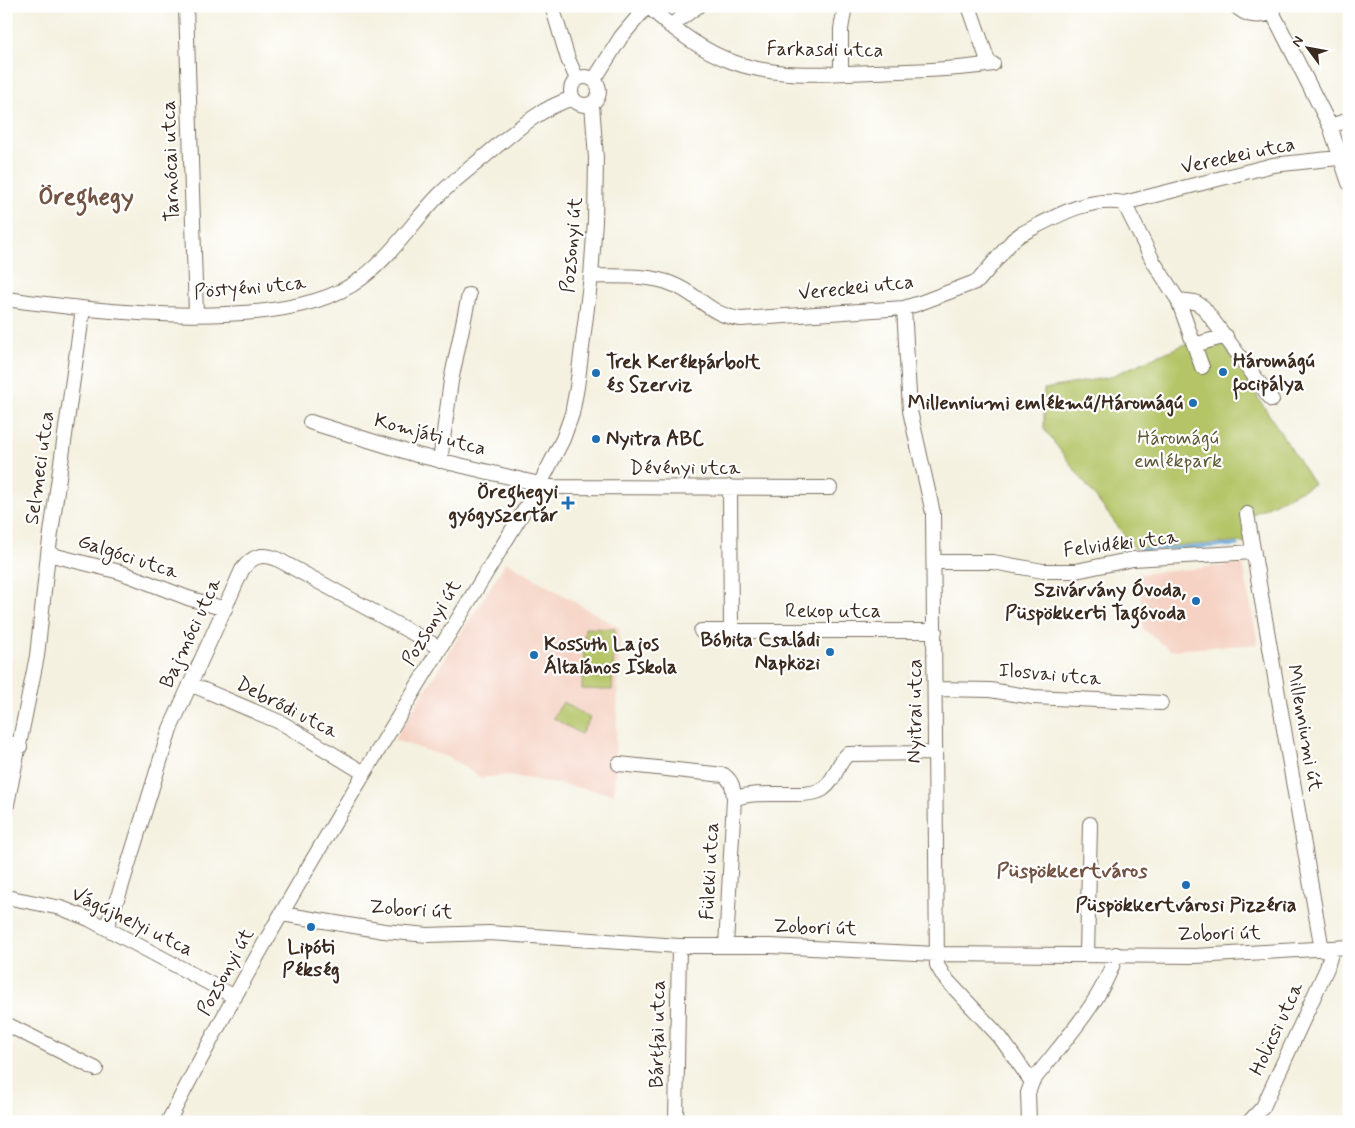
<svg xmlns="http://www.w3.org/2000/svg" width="1355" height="1128" font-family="Mynerve,sans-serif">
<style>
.built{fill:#f5d2c3}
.green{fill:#b4c466;stroke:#787742}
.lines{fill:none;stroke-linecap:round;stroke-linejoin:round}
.stream{stroke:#64a9d9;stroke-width:3}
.minor-casing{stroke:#7c7062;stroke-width:16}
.minor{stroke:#fff;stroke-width:14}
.poi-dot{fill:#1f6fb2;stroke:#fff;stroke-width:2}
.labels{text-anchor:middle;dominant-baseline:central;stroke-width:4.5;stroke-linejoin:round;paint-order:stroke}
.street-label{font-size:20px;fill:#3b2a1e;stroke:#fff}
.poi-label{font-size:20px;font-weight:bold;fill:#3b2a1e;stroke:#fff;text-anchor:start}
.park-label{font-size:20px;fill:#5f5834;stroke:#fff}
.neighbourhood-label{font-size:21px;font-weight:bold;fill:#735342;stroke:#fff}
.district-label{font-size:25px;font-weight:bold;fill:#735342;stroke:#fff}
</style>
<rect width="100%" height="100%" fill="#fff"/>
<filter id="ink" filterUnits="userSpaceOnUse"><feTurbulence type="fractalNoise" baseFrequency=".02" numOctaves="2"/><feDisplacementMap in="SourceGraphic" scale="10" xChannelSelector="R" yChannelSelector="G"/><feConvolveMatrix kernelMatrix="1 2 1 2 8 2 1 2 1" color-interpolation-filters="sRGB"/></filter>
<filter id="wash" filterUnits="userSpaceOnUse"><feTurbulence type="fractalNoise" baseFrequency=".0096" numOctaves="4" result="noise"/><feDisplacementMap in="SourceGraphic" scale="20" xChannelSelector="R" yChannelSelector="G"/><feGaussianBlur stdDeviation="1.12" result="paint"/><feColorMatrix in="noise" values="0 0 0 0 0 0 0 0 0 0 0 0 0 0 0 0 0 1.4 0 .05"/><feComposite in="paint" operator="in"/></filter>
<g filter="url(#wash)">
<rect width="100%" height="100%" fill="#f4f1e0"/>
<path class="built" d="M506,562l114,66 -6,166 -107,-19 -26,3 -31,-20 -56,-18z
M1243,564l15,80 -88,6 -27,-21 -4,-55z"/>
<path class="green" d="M1218,342l5,1 4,7 87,134 -71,35 3,23 -112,6 -90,-119v-40l65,-12 74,-32z
M585,628l30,1 -3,61 -30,-1z
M563,702l27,16 -9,16 -28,-16z"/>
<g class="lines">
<path class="stream" d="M1140,550l98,-5"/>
</g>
</g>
<g filter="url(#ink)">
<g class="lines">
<defs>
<path id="minor" d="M186,6l10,308
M552,6l16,53 9,20
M648,6c25,23 52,44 85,56 43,16 94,12 139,10 40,-1 80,-2 121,-8
M969,6l20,58
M1236,6c11,11 22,11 36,7
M1269,6l61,120 19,57
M670,26l28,-20
M841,73v-44l4,-23
M571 91a14 14 0 1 1 28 0a14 14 0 1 1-28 0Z
M594,80l27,-43 26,-31
M1330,126l19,-6
M1124,203l29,58 25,39 24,67
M591,276c26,1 57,-2 81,8 27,10 36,31 69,35l163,-11 16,-5 58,-22 35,-41 8,-6c32,-16 66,-38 103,-31l149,-38 65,-7
M6,299c90,12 282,37 356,-21 30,-23 51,-56 77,-83 14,-14 31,-27 46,-39 28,-23 53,-47 88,-58
M1178,300l17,2 8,5 69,93
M904,308l6,103 23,102 4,452 7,12 56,60 32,45
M1194,345l32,-9
M310,422l107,33 135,32 278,1
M440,461l11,-80 18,-86
M730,487l1,144
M1247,514l75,436
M48,554l72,18 68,26 37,11
M934,562h59l50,9h33l57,-12 121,-7
M701,631h234
M190,684l92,39 82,50
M935,689l55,1 43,7 128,6
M6,742l14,5
M619,764l105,11c9,7 9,13 10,24
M6,809l31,-153 11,-102 35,-245
M6,897l55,11 28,11 146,78
M282,914l102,17 44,4 61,-2 190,13h91l166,8 260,2 153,-9
M106,928l14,-37 50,-162 72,-159c10,-14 19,-17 35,-11l163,89
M726,946l8,-147c26,-11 72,1 89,-10 13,-9 13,-25 25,-35l86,-1
M1087,954l3,-130
M6,1024l90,45
M168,1122c112,-220 245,-427 372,-638l23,-45 9,-25 5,-27 14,-111 4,-55 1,-63 -4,-54
M676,1122l3,-176
M1029,1122l-1,-29 4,-11c28,-37 72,-82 84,-128
M1249,1122l14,-15 64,-139 5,-19"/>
</defs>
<use href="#minor" class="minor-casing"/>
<use href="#minor" class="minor"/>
</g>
</g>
<g class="poi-dot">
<circle cx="1223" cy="372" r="5"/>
<circle cx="596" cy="373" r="5"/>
<circle cx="1193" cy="403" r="5"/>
<circle cx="596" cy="439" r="5"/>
<path d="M565.5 495.5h5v5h5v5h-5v5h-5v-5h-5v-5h5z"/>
<circle cx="1196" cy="601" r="5"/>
<circle cx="830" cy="652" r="5"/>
<circle cx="534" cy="655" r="5"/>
<circle cx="1186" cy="885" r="5"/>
<circle cx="311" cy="927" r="5"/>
</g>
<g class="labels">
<g class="street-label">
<text transform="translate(825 50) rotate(1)">Farkasdi utca</text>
<text transform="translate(1238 156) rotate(-12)">Vereckei utca</text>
<text transform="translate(171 161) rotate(-92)">Tarnócai utca</text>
<text transform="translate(572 245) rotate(-85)">Pozsonyi út</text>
<text transform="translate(250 288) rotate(-5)">Pöstyéni utca</text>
<text transform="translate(856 288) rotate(-6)">Vereckei utca</text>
<text transform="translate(430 435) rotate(15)">Komjáti utca</text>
<text transform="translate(40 468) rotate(-82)">Selmeci utca</text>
<text x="685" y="468">Dévényi utca</text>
<text transform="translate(1121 544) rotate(-7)">Felvidéki utca</text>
<text transform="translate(128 557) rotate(18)">Galgóci utca</text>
<text x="833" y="611">Rekop utca</text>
<text transform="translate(432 623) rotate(-59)">Pozsonyi út</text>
<text transform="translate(191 633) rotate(-65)">Bajmóci utca</text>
<text transform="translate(1050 675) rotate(5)">Ilosvai utca</text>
<text transform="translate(287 708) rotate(27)">Debrődi utca</text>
<text transform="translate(915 711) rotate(-90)">Nyitrai utca</text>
<text transform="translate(1304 728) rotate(80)">Millenniumi út</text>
<text transform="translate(710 871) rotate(-87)">Füleki utca</text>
<text transform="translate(411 910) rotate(4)">Zobori út</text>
<text transform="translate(132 922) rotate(26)">Vágújhelyi utca</text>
<text transform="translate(815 928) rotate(2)">Zobori út</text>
<text transform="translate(1219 934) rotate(-1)">Zobori út</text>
<text transform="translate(226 972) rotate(-61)">Pozsonyi út</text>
<text transform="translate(1277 1029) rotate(-65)">Holicsi utca</text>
<text transform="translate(658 1034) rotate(-89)">Bártfai utca</text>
</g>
<g class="poi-label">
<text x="1233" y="361">Háromágú<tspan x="1233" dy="23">focipálya</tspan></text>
<text x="606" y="362">Trek Kerékpárbolt<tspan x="606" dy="23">és Szerviz</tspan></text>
<text x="1183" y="403" text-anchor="end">Millenniumi emlékmű/Háromágú</text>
<text x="606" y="439">Nyitra ABC</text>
<text x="558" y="492" text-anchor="end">Öreghegyi<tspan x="558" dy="23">gyógyszertár</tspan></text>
<text x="1186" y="590" text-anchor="end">Szivárvány Óvoda,<tspan x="1186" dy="23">Püspökkerti Tagóvoda</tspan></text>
<text x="820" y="640" text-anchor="end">Bóbita Családi<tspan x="820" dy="23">Napközi</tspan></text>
<text x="544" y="644">Kossuth Lajos<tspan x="544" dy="23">Általános Iskola</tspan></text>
<text x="1186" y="905" text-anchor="middle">Püspökkertvárosi Pizzéria</text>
<text x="311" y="947" text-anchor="middle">Lipóti<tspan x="311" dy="23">Pékség</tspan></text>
</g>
<g class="park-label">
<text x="1178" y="438">Háromágú<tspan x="1178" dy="23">emlékpark</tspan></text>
</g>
<g class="neighbourhood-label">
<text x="1072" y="871">Püspökkertváros</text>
</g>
<g class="district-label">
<text x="86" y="197">Öreghegy</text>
</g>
</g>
<rect width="1355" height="1128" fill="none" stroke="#fff" stroke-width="25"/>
<g transform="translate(1308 48) rotate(302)" stroke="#ffffff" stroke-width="4" paint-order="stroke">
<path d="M0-4L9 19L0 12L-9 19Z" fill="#3b2a1e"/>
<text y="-8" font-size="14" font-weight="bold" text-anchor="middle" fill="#3b2a1e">N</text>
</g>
</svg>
